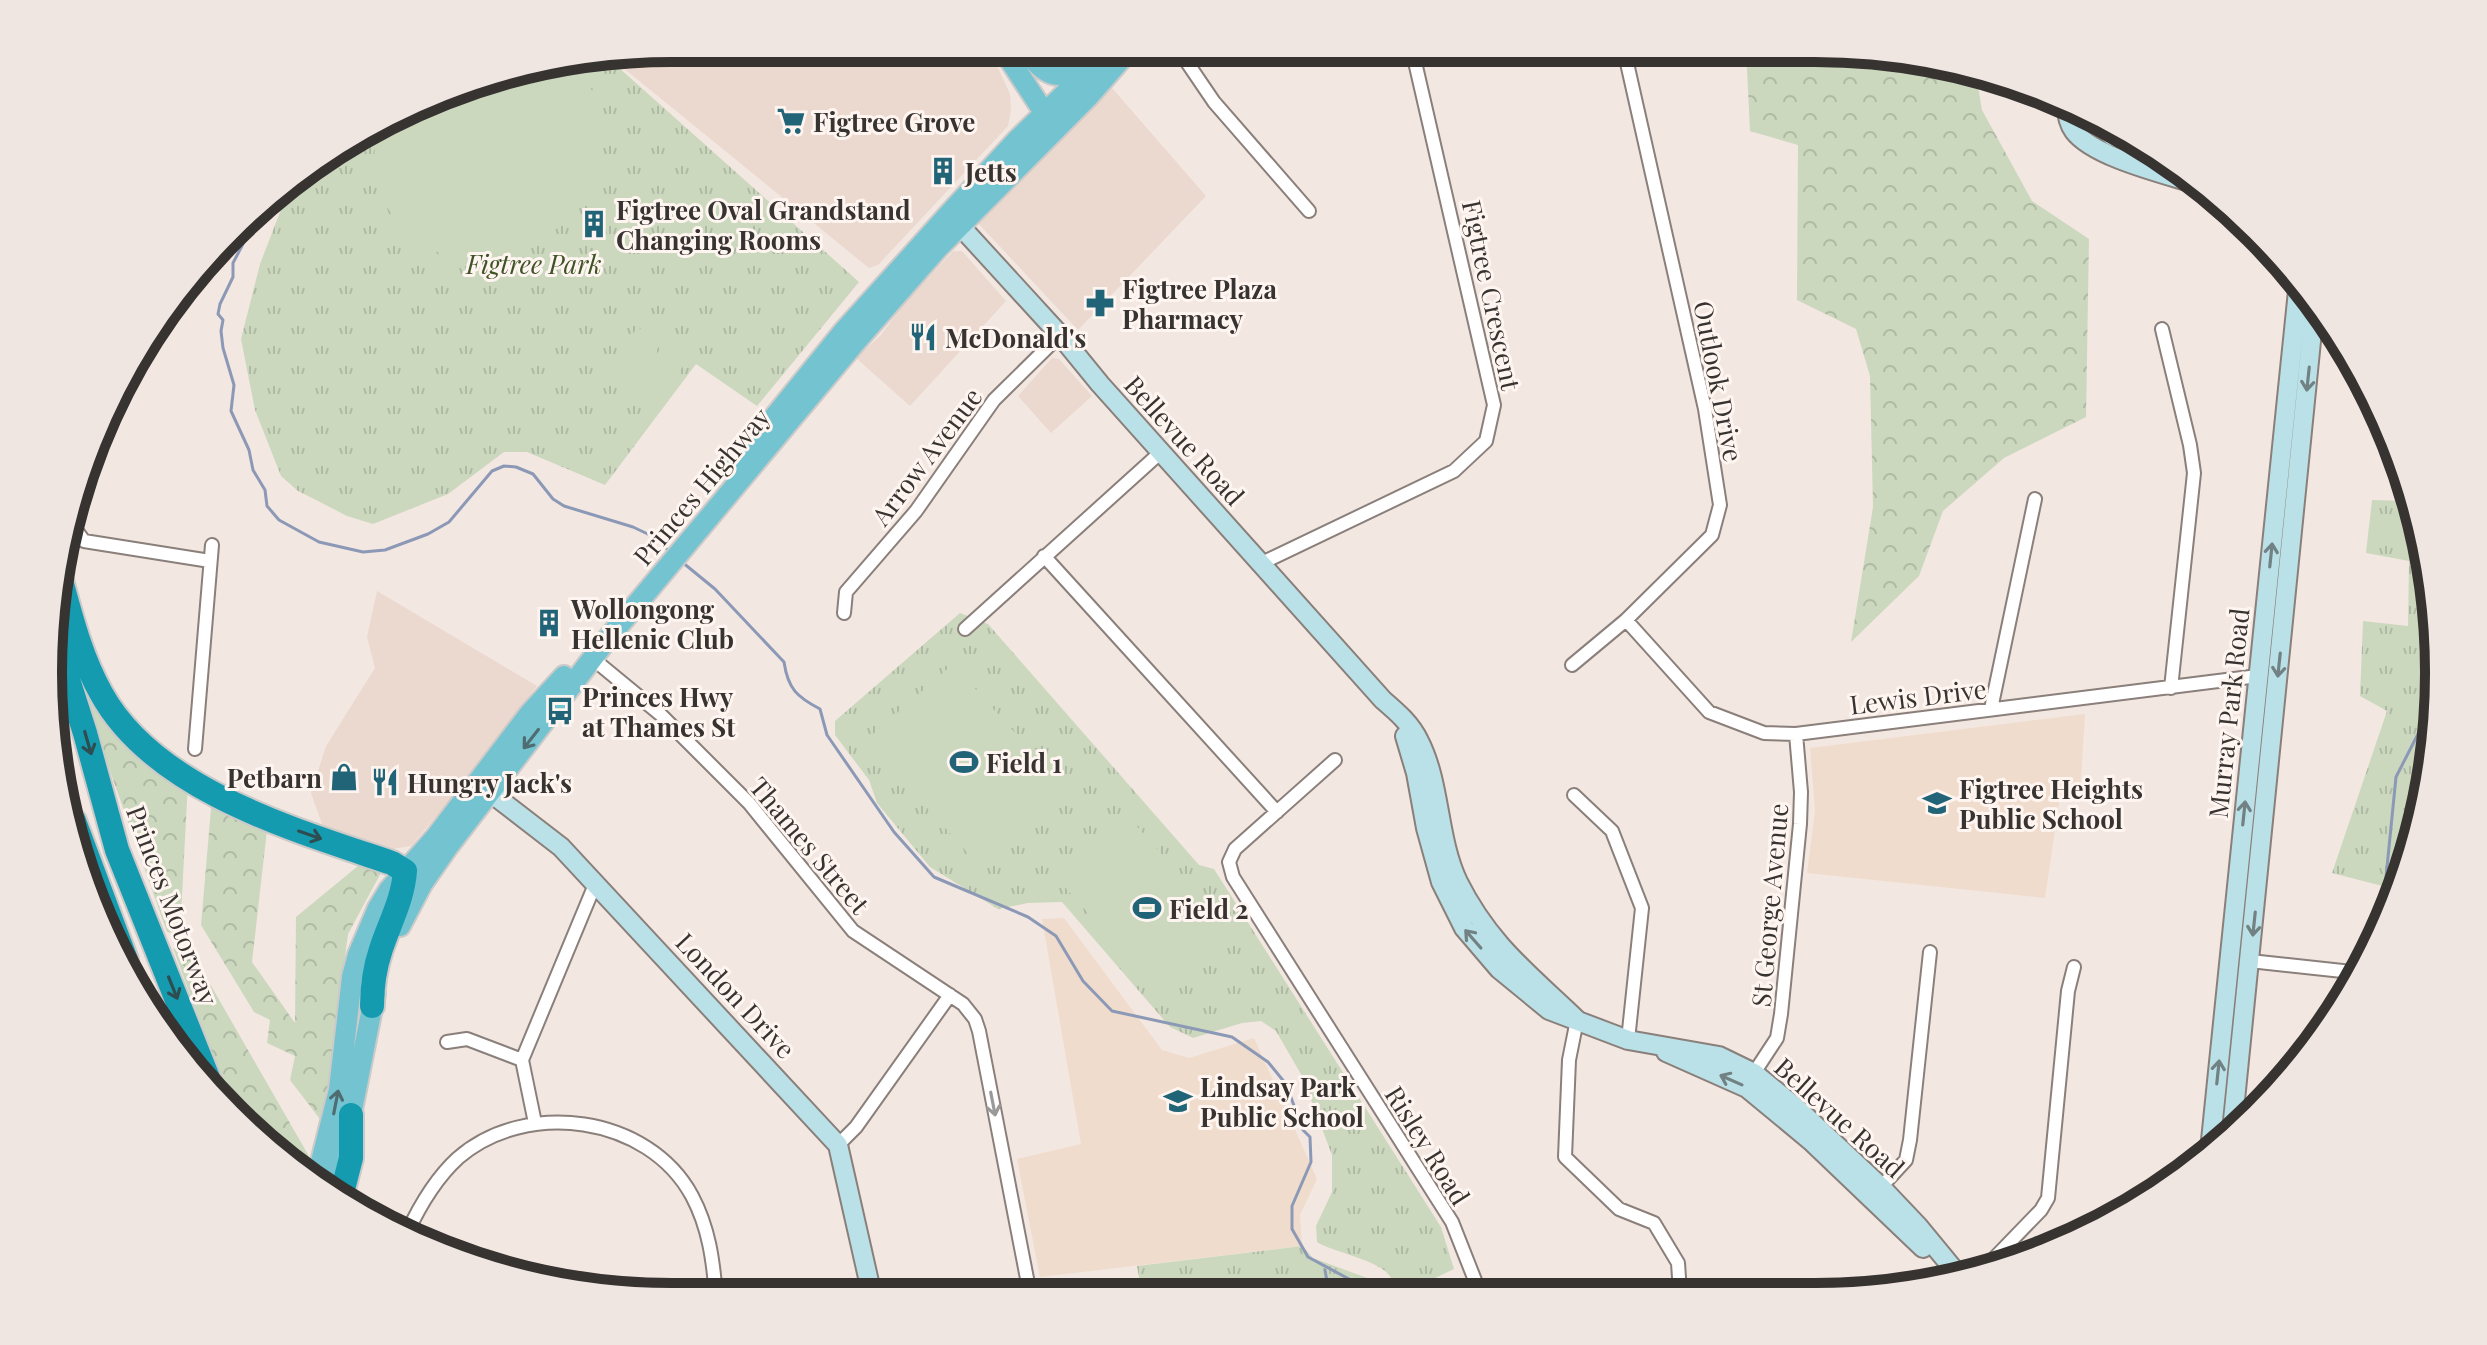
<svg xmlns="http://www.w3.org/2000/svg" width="2487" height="1345" font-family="'Playfair Display',serif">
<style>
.built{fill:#ebd9cf}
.education{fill:#f0dccd}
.grass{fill:url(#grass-tufts)}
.forest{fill:url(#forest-crowns)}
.pitch{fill:#cbd8be}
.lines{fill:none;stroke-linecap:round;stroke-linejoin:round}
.stream{stroke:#8c99b6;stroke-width:3}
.street-casing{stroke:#8a7f7a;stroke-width:16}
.secondary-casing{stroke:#8a7f7a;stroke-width:22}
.primary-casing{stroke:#cbcac9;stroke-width:24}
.highway-casing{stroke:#cbcac9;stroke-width:28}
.street{stroke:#fff;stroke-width:12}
.secondary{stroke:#b9e1e7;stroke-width:18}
.primary{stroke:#73c3d0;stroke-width:20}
.highway{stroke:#159bb0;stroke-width:24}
.oneway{stroke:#728183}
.oneway2{stroke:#4f6d71}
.oneway3{stroke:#2e4d51}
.oneway4{stroke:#9b9998}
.labels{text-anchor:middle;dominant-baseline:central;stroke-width:6;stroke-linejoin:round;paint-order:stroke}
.poi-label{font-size:26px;font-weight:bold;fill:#373331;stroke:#fff5f0;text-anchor:start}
.park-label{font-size:26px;font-style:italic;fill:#3f5426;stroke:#fff5f0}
.street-label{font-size:26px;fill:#373331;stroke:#fff5f0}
.rim{fill:none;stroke:#373331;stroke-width:10}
</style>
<defs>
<pattern id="grass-tufts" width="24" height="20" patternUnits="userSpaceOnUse" patternTransform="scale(2)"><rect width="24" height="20" fill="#cbd8be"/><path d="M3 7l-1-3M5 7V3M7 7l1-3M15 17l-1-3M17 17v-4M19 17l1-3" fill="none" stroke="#afbaa4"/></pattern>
<pattern id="forest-crowns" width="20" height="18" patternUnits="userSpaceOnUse" patternTransform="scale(2)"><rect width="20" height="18" fill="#cbd8be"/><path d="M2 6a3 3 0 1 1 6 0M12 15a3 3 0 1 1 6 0" fill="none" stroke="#afbaa4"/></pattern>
</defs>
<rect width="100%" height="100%" fill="#f3e7e1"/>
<path class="built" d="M673,48h316l21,46 1,16 -3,16 -130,139 -9,3 -258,-210z
M1112,88l94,108 -128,134 -102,-109z
M953,251h9l44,50 -96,105 -54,-48 25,-23 22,-30z
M1052,358l7,1 33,37 -41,37 -33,-37z
M377,591l160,95 -81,107 -45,53 -18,3 -70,-22 -12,-34 15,-47 49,-78 -8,-31z"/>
<path class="education" d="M2085,714l-5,80 -20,2 -15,102 -238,-25 8,-62 -5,-63z
M1064,918l98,132 27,8 65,-20 63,141 -17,36 2,31 -262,31 -23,-118 64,-15 -39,-225z"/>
<path class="grass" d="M609,59l250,223 -102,124 -61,-42 -91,121 -78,-33h-23l-56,42 -75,30 -26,-8 -29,-15 -20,-10 -17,-15 -26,-66 -14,-71 19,-75 34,-88 177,-95z
M2408,485l10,25 20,121 -4,123 -28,119 -8,17 -66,-17 55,-162 -27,-15 3,-75 45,5 1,-65 -43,-8 6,-53 33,1z
M960,613l28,11 211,241 15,4 227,358 13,42 -42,20 1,4h-16c-2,-5 -4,-13 -8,-18 -13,-16 -54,-22 -72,-33l-1,-16 16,-34v-37l-30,-79 -26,-45 -15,-10 -19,2 -49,15 -23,-11 -108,-125 -34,1 -30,6 -68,-42 -53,-64 -8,-23 -34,-45v-14z
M1302,1246l11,12 65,24 5,11 -241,1 -5,-28z"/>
<path class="forest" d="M1746,49h109l120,20 7,41 50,91 57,38 -3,178 -82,41 -61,53 -24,65 -68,66 22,-135 -3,-131 -14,-47 -59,-29 1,-155 -48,-14z
M92,685l96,97 -8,152 -13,-2 -86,-243z
M212,797l56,24 -16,141 43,61 1,-106 68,-56 19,8 -35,65 -25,189 -33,-43 5,-24 -28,-13 3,-23 -16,-8 -53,-87z
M173,948l12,1 13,14 112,195 -4,11 -74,-61z"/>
<path class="pitch" d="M574,64c88,93 -62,279 -175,159 -22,-23 -30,-61 -21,-91l93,-51z
M637,327l25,14 -29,51 -26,-14z
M664,342l25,14 -30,51 -25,-14z
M953,664l108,120 -86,77 -109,-121z
M1133,822l98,110 -70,62 -99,-110z"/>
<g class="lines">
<path class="stream" d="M257,215l-6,14 2,5 -9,8 -11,21v14l-13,27 -2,10 5,6 -2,11 2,17 11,37 -3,26 18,39 4,20 12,20 2,16 12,14 40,22 44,10 22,-2 43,-16 21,-12 43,-51 12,-5 12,1 17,7 20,25 11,7 69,21 21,10 16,15
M682,562l33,27 69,73c4,27 13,35 36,47l7,26 67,97 40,45 94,40 28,19 27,45 29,30 120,26 36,25 18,22 17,46 7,7 1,25 -19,44v23l16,28 54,29 8,7
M2430,768l-11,-36 17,-51
M2385,920v-33l11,-110 23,-45
M1325,1270l4,23"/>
<defs>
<path id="street" d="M1178,49l36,53 95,109
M2162,329l28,116 4,28 -23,215
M70,510l6,20 8,11 126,20
M1044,556l233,256
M1262,563l192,-92 32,-30 8,-36 -82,-356
M844,613l2,-21 70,-81 78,-111 66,-65
M1626,620l83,92 55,21 32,1 462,-58
M965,629l196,-177
M592,658l68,56 89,89 104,128 110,73 12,15 4,12 51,263
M1572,665l54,-45 86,-85 8,-30 -15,-96 -78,-346v-14
M1991,709l44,-210
M195,749l17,-204
M1335,760l-100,89 -6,13 4,15 219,345 28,71
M1574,795l38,36 30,77 -14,132
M2250,961l111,12
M1577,1020l-8,40 -4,97 54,52 35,14 24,40 2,29
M447,1042l20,-3 55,21
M1754,1073l23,-35 4,-24 19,-190 1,-32 -5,-58
M535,1123l-13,-63 74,-178
M838,1145l18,-18 94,-132
M1881,1187l25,-27 4,-20 20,-188
M407,1233c13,-28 28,-54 51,-75 68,-59 190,-43 234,38 17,32 21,64 24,99
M1981,1272l60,-62 7,-12 20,-207 6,-24
M560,1276l1,8"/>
<path id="secondary" d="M2067,107c0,9 2,17 7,24 20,27 96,44 129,55
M2090,117l22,19 41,14
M952,217l108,118 40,49 283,316c14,12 28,24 36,41 22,43 18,97 39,141 31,62 70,91 119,138
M1405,736l11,37 10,55 15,54 23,46 35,41 50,41 79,30 91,16 35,17 45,37 82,77 37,39 42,51
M478,783l83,64 277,298 34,150
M1666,1052l81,36 64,53 112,107
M2232,1130l83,-829
M2210,1150l89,-869"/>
<path id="primary" d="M1002,48l51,78
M1023,48c24,30 37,38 67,8
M733,468l110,-136 106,-118 67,-73 96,-93
M400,926l22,-42 25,-36 158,-206 248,-297 85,-97 151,-152 41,-47
M317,1178l22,-88 13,-113 6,-22 20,-47 11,-18 46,-52 95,-125 34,-37
M328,1187l23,-72 24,-122"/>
<path id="highway" d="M62,584c10,37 20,75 39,109 53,97 194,137 291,170l13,8c-2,28 -15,51 -24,78 -6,18 -9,38 -9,57
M56,642l29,91 32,117 97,243
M74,821l52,139
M341,1197l10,-39v-43"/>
</defs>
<use href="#street" class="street-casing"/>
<use href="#secondary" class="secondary-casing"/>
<use href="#primary" class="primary-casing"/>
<use href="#highway" class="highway-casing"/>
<use href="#street" class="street"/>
<use href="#secondary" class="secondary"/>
<use href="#primary" class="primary"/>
<use href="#highway" class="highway"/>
</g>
<defs><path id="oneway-shaft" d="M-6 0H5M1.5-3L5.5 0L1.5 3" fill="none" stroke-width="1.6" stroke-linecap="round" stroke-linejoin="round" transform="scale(2)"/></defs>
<g class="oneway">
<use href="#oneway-shaft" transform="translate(2308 379) rotate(96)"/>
<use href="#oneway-shaft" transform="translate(2271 555) rotate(-84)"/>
<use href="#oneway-shaft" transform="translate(2279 665) rotate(96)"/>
<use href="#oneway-shaft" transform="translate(2244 813) rotate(-84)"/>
<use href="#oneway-shaft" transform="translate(2254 924) rotate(96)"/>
<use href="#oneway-shaft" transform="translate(1473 939) rotate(-131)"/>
<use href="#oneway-shaft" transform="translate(2218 1072) rotate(-84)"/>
<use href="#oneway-shaft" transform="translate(1731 1080) rotate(-156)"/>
</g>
<g class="oneway2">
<use href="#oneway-shaft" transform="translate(531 739) rotate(128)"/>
<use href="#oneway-shaft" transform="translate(336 1102) rotate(-79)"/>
</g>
<g class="oneway3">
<use href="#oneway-shaft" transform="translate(88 743) rotate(74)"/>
<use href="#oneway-shaft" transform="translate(310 835) rotate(19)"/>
<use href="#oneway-shaft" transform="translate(173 988) rotate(68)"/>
</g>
<use class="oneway4" href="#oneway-shaft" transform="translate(993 1104) rotate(79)"/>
<defs>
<symbol id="supermarket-bare" viewBox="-9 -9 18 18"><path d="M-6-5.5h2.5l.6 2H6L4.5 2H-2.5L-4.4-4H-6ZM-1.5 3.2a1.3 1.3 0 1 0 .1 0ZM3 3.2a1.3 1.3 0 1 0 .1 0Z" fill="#216477" stroke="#fff5f0" stroke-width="2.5" paint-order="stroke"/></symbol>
<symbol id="building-bare" viewBox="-9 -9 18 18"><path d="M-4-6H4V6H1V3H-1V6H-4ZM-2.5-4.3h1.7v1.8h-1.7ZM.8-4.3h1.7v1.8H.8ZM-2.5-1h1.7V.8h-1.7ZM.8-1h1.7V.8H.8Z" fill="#216477" stroke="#fff5f0" stroke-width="2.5" paint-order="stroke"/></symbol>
<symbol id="pharmacy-bare" viewBox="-9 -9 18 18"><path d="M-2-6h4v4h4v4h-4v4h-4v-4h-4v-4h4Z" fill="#216477" stroke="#fff5f0" stroke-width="2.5" paint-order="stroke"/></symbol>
<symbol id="restaurant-bare" viewBox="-9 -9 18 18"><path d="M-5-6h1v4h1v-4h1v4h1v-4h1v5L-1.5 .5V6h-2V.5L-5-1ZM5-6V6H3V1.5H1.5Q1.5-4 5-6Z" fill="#216477" stroke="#fff5f0" stroke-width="2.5" paint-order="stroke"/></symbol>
<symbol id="bus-bare" viewBox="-9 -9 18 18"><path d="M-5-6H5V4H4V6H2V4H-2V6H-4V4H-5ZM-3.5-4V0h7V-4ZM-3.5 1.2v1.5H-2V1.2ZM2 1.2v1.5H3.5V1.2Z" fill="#216477" stroke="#fff5f0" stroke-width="2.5" paint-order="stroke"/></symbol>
<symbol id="stadium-bare" viewBox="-9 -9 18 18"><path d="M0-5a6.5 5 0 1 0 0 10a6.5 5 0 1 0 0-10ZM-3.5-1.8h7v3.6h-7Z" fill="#216477" stroke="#fff5f0" stroke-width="2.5" paint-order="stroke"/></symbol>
<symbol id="shop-bare" viewBox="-9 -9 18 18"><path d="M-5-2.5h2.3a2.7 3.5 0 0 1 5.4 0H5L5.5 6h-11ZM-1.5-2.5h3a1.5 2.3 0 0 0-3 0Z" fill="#216477" stroke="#fff5f0" stroke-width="2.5" paint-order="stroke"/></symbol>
<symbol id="school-bare" viewBox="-9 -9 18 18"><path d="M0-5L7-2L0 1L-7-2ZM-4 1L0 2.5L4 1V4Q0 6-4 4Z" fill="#216477" stroke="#fff5f0" stroke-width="2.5" paint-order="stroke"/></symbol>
</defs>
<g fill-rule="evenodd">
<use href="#supermarket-bare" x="771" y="101" width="40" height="40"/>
<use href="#building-bare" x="923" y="151" width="40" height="40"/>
<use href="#building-bare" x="574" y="204" width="40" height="40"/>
<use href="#pharmacy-bare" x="1080" y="283" width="40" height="40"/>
<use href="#restaurant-bare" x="903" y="317" width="40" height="40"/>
<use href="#building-bare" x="529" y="603" width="40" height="40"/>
<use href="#bus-bare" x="540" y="691" width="40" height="40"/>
<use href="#stadium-bare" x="944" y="742" width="40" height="40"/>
<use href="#shop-bare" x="324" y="757" width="40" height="40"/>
<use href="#restaurant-bare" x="365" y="762" width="40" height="40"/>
<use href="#school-bare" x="1917" y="783" width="40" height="40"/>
<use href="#stadium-bare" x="1127" y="888" width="40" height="40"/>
<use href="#school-bare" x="1158" y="1081" width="40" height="40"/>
</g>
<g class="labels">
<g class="poi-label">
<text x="813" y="121">Figtree Grove</text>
<text x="965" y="171">Jetts</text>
<text x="616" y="209">Figtree Oval Grandstand<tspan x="616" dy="30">Changing Rooms</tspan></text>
<text x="1122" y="288">Figtree Plaza<tspan x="1122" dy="30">Pharmacy</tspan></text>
<text x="945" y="337">McDonald's</text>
<text x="571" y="608">Wollongong<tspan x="571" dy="30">Hellenic Club</tspan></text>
<text x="582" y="696">Princes Hwy<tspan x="582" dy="30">at Thames St</tspan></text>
<text x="986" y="762">Field 1</text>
<text x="322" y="777" text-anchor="end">Petbarn</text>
<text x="407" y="782">Hungry Jack's</text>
<text x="1959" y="788">Figtree Heights<tspan x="1959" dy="30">Public School</tspan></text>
<text x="1169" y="908">Field 2</text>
<text x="1200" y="1086">Lindsay Park<tspan x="1200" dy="30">Public School</tspan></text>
</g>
<g class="park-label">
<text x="534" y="263">Figtree Park</text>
</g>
<g class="street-label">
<text transform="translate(1492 295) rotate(78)">Figtree Crescent</text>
<text transform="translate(1719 381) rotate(79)">Outlook Drive</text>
<text transform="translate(1185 440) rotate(48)">Bellevue Road</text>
<text transform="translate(926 456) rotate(-53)">Arrow Avenue</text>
<text transform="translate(701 486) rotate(-50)">Princes Highway</text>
<text transform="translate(1918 696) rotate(-7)">Lewis Drive</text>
<text transform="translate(2228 713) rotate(-84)">Murray Park Road</text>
<text transform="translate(810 845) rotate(50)">Thames Street</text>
<text transform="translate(173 905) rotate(69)">Princes Motorway</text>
<text transform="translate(1769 905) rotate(-85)">St George Avenue</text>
<text transform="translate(736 995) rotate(47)">London Drive</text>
<text transform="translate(1840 1117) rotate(42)">Bellevue Road</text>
<text transform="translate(1428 1145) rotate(58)">Risley Road</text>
</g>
</g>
<path d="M0 0H2487V1345H0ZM672 62H1815A610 610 0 0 1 2425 672V673A610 610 0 0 1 1815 1283H672A610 610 0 0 1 62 673V672A610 610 0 0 1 672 62Z" fill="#efe5e1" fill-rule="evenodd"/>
<path class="rim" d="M672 62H1815A610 610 0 0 1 2425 672V673A610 610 0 0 1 1815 1283H672A610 610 0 0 1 62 673V672A610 610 0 0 1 672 62Z"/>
</svg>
